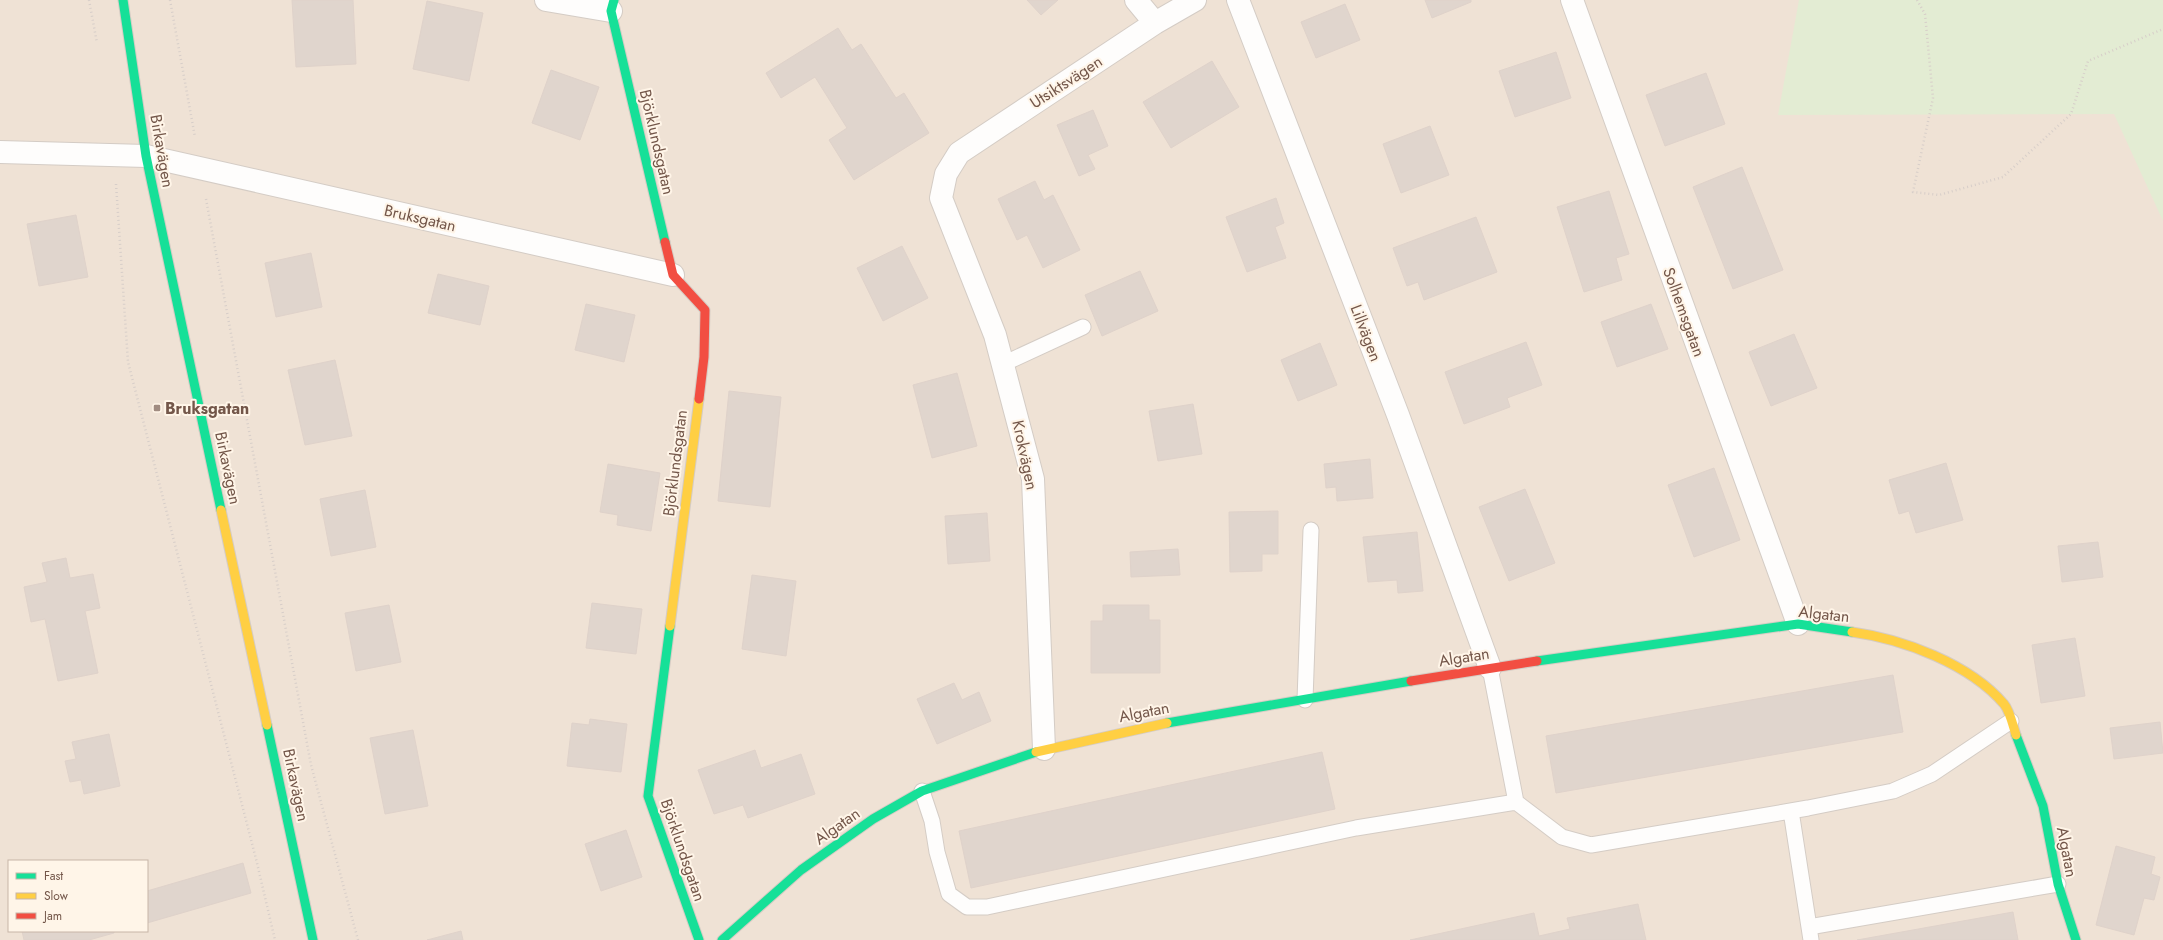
<svg xmlns="http://www.w3.org/2000/svg" width="2163" height="940" font-family="Jost,sans-serif">
<style>
.residential{fill:#efe2d5;fill-rule:evenodd}
.green{fill:#e3ecd3}
.building{fill:#e0d5cd;stroke:#dfd2ca}
.lines{fill:none;stroke-linecap:round;stroke-linejoin:round}
.lane-casing{stroke:#d4ccc5;stroke-width:17}
.street-casing{stroke:#d4ccc5;stroke-width:24}
.fast-casing{stroke:#d5ccc4;stroke-width:11}
.slow-casing{stroke:#d5ccc4;stroke-width:11}
.jam-casing{stroke:#d5ccc4;stroke-width:11}
.path{stroke:#d7cec9;stroke-width:2.5;stroke-dasharray:1 3;stroke-linecap:butt}
.lane{stroke:#fefdfc;stroke-width:15}
.street{stroke:#fefdfc;stroke-width:22}
.fast{stroke:#16e098;stroke-width:9}
.slow{stroke:#ffcf43;stroke-width:9}
.jam{stroke:#f24e42;stroke-width:9}
.poi-dot{fill:#a18c81;stroke:#fff5e8;stroke-width:1.5}
.labels{text-anchor:middle;dominant-baseline:central;stroke-width:4;stroke-linejoin:round;paint-order:stroke}
.street-label{font-size:16px;fill:#735649;stroke:#fff5e8}
.poi-label{font-size:16px;font-weight:bold;fill:#735649;stroke:#fff5e8;text-anchor:start}
</style>
<rect width="100%" height="100%" fill="#f6efe8"/>
<path class="residential" d="M0,0h2127l36,93v847h-2163zM9,861h138v70h-138z"/>
<path class="green" d="M1799,0h364v221l-49,-107 -336,1z"/>
<path class="building" d="M292,0h61l3,64 -60,3z
M1027,0h31l-17,15z
M1425,0h46v2l-39,16z
M427,1l56,12 -14,68 -56,-12z
M1345,4l15,36 -44,18 -15,-36z
M838,28l14,22 9,-6 35,54 8,-5 25,40 -75,47 -25,-40 18,-12 -32,-51 -34,21 -15,-25z
M1556,52l15,46 -56,19 -16,-46z
M1212,61l27,46 -68,41 -28,-46z
M551,70l48,17 -19,53 -48,-17z
M1706,73l19,51 -60,22 -19,-51z
M1093,110l15,36 -20,9 7,14 -16,7 -22,-51z
M1430,126l19,49 -48,18 -18,-49z
M1742,167l41,103 -50,19 -40,-102z
M1035,181l9,19 9,-5 27,55 -37,18 -16,-33 -10,5 -19,-41z
M1609,191l20,63 -13,4 6,22 -38,12 -27,-85z
M1276,198l8,25 -9,4 11,31 -39,14 -21,-55z
M76,215l12,62 -49,9 -12,-62z
M1476,217l21,55 -73,28 -6,-18 -11,4 -14,-38z
M902,246l26,52 -45,23 -26,-53z
M311,253l11,54 -46,10 -11,-54z
M1140,271l18,40 -56,25 -17,-41z
M438,274l51,12 -9,39 -52,-12z
M586,304l49,11 -11,47 -49,-12z
M1651,304l17,45 -51,18 -16,-45z
M1794,334l23,54 -46,18 -22,-54z
M1526,342l16,43 -35,13 3,9 -46,17 -19,-52z
M1320,343l17,42 -39,16 -17,-41z
M335,360l17,76 -47,9 -17,-75z
M957,373l20,73 -45,12 -19,-73z
M729,391l52,6 -11,110 -52,-6z
M1193,404l9,50 -44,7 -9,-50z
M1370,459l3,39 -36,3 -1,-14 -10,1 -2,-24z
M1946,463l17,57 -47,13 -7,-22 -10,3 -10,-34z
M608,464l52,9 -9,58 -34,-6 1,-10 -18,-3z
M1714,468l26,72 -46,17 -26,-72z
M1525,489l30,74 -46,18 -30,-74z
M365,490l11,57 -45,9 -11,-57z
M1278,511v43h-16v17l-32,1 -1,-60z
M987,513l3,48 -42,3 -3,-48z
M1417,532l6,59 -25,2 -1,-13 -29,2 -5,-45z
M2098,542l5,35 -41,5 -4,-36z
M1178,549l2,26 -49,2 -1,-25z
M66,558l4,20 23,-4 7,34 -15,3 13,62 -40,8 -13,-62 -14,3 -7,-35 23,-5 -5,-19z
M752,575l44,6 -10,75 -44,-7z
M592,603l50,6 -6,45 -50,-6z
M389,605l12,57 -45,9 -11,-58z
M1103,605h46v15h11v53h-69v-52h12z
M2075,638l10,58 -44,7 -9,-58z
M1893,675l10,57 -347,61 -10,-57z
M954,683l8,17 17,-8 12,29 -54,23 -20,-45z
M590,719l37,5 -6,48 -54,-6 5,-43 17,2z
M2160,722l3,31 -49,6 -4,-31z
M413,730l15,76 -43,8 -15,-76z
M109,734l11,52 -36,8 -3,-14 -11,2 -5,-21 11,-2 -4,-17z
M755,750l6,18 40,-14 14,40 -67,24 -5,-13 -29,9 -16,-44z
M1322,752l13,57 -364,79 -12,-57z
M626,830l16,47 -41,14 -16,-47z
M2116,846l39,11 -4,17 9,3 -6,23 -10,-2 -10,37 -38,-10z
M243,863l8,30 -104,30v-32z
M1638,904l8,36h-236l124,-27 5,23 31,-7 -3,-11z
M2013,912l5,28h-161z
M22,931h92v2l-25,7h-65z
M461,931l2,9h-36z"/>
<g class="lines">
<defs>
<path id="lane" d="M1003,364l80,-37
M1305,700l6,-170
M922,791l10,30 5,31 12,42 18,13h20l369,-79 160,-26 -26,-134
M1516,802l46,35 29,8 217,-37 85,-17 39,-17 79,-53
M1791,811l20,129
M1809,927l249,-43"/>
<path id="street" d="M546,0l65,11
M1136,0l19,23
M1238,0l160,415 92,253
M1572,0l226,624
M0,152l146,4 527,119
M1044,749l-11,-270 -38,-144 -54,-137 5,-24 13,-21 196,-130 40,-23"/>
<path id="fast" d="M123,0l23,156 75,354
M614,0l-3,11 54,231
M670,626l-22,170 51,144
M1537,661l261,-37 54,8
M1167,723l244,-42
M267,725l46,215
M2016,735l27,71 15,78 18,56
M722,940l79,-70 72,-51 49,-28 114,-39"/>
<path id="slow" d="M221,510l46,215
M670,626l29,-227
M1852,632c51,7 118,32 152,72 6,7 9,22 12,31
M1036,752l131,-29"/>
<path id="jam" d="M665,242l8,33 32,35 -1,47 -5,42
M1411,681l126,-20"/>
</defs>
<use href="#lane" class="lane-casing"/>
<use href="#street" class="street-casing"/>
<use href="#fast" class="fast-casing"/>
<use href="#slow" class="slow-casing"/>
<use href="#jam" class="jam-casing"/>
<path class="path" d="M89,0l8,43
M170,0l25,137
M1917,0l8,14 8,84 -20,94 26,3 64,-18 68,-63 17,-53 75,-32
M116,184l12,178 129,501 18,77
M206,199l105,566 47,175"/>
<use href="#lane" class="lane"/>
<use href="#street" class="street"/>
<use href="#fast" class="fast"/>
<use href="#slow" class="slow"/>
<use href="#jam" class="jam"/>
</g>
<rect class="poi-dot" x="153" y="404" width="8" height="8" rx="2"/>
<g class="labels">
<g class="street-label">
<text transform="translate(1066 82) rotate(-33)">Utsiktsvägen</text>
<text transform="translate(657 142) rotate(77)">Björklundsgatan</text>
<text transform="translate(162 151) rotate(80)">Birkavägen</text>
<text transform="translate(420 218) rotate(13)">Bruksgatan</text>
<text transform="translate(1684 312) rotate(70)">Solhemsgatan</text>
<text transform="translate(1366 333) rotate(69)">Lillvägen</text>
<text transform="translate(1025 455) rotate(78)">Krokvägen</text>
<text transform="translate(675 463) rotate(-83)">Björklundsgatan</text>
<text transform="translate(228 468) rotate(78)">Birkavägen</text>
<text transform="translate(1824 614) rotate(6)">Algatan</text>
<text transform="translate(1464 657) rotate(-9)">Algatan</text>
<text transform="translate(1144 712) rotate(-11)">Algatan</text>
<text transform="translate(296 785) rotate(78)">Birkavägen</text>
<text transform="translate(837 826) rotate(-35)">Algatan</text>
<text transform="translate(683 850) rotate(71)">Björklundsgatan</text>
<text transform="translate(2067 852) rotate(79)">Algatan</text>
</g>
<g class="poi-label">
<text x="165" y="408">Bruksgatan</text>
</g>
</g>
<rect x="8" y="860" width="140" height="72" fill="#fff5e8" stroke="#c7b5a8"/>
<rect x="16" y="873" width="20" height="6" fill="#16e098" stroke="#c7b5a8"/>
<text x="44" y="880" font-size="12" fill="#735649">Fast</text>
<rect x="16" y="893" width="20" height="6" fill="#ffcf43" stroke="#c7b5a8"/>
<text x="44" y="900" font-size="12" fill="#735649">Slow</text>
<rect x="16" y="913" width="20" height="6" fill="#f24e42" stroke="#c7b5a8"/>
<text x="44" y="920" font-size="12" fill="#735649">Jam</text>
</svg>
